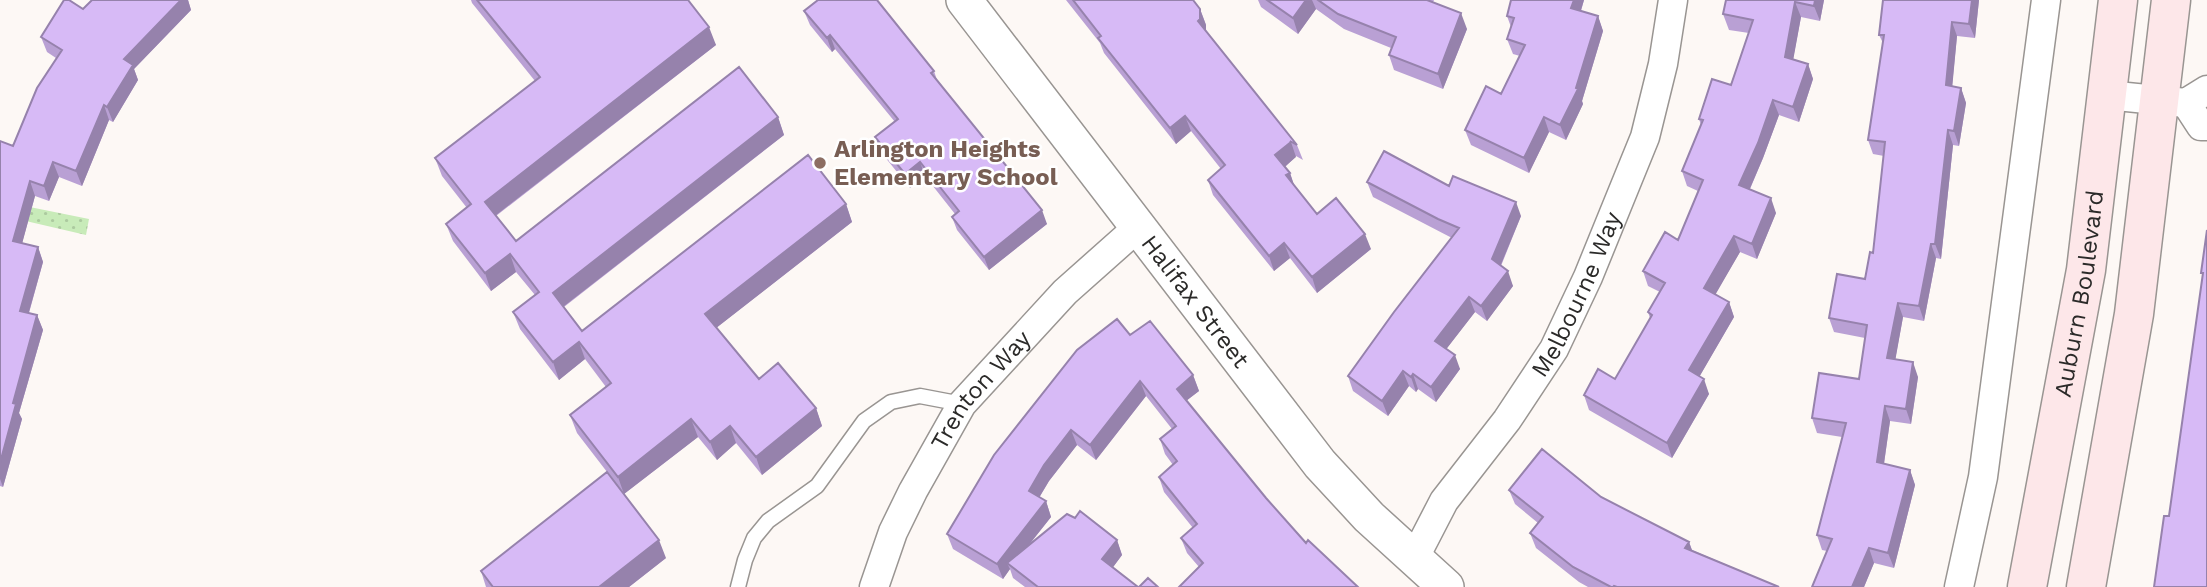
<svg xmlns="http://www.w3.org/2000/svg" width="2207" height="587" font-family="'Work Sans',sans-serif">
<style>
.park{fill:url(#park-dots)}
.lines{fill:none;stroke-linecap:round;stroke-linejoin:round}
.service-casing{stroke:#999592;stroke-width:17}
.minor-casing{stroke:#999592;stroke-width:31}
.tertiary-casing{stroke:#999592;stroke-width:38}
.secondary-casing{stroke:#999592;stroke-width:41}
.service{stroke:#fff;stroke-width:14}
.minor{stroke:#fff;stroke-width:28}
.tertiary{stroke:#fff;stroke-width:35}
.secondary{stroke:#fde7e9;stroke-width:38}
.wall{fill:#b9a0d4}
.shaded-wall{fill:#9682ac}
.building{fill:#d7baf6;stroke:#9682ac;stroke-width:2}
.education-dot{fill:#8d6e63;stroke:#fff;stroke-width:2.5}
.labels{text-anchor:middle;dominant-baseline:central;stroke-width:5;stroke-linejoin:round;paint-order:stroke}
.education-label{font-size:24px;font-weight:bold;fill:#785e54;stroke:#fff;text-anchor:start}
.street-label{font-size:24px;fill:#2b2a29;stroke:#fff}
</style>
<defs>
<pattern id="park-dots" width="8" height="8" patternUnits="userSpaceOnUse" patternTransform="scale(1.75)"><rect width="8" height="8" fill="#c8ebb9"/><path d="M2 2h.1M6 6h.1" fill="none" stroke="#acca9f" stroke-width="1.8" stroke-linecap="round"/></pattern>
</defs>
<rect width="100%" height="100%" fill="#fdf8f5"/>
<path class="park" d="M0,201l89,18 -3,16 -86,-20z"/>
<g class="lines">
<defs>
<path id="service" d="M738,587l7,-27 9,-22 14,-17 49,-35 47,-65 27,-19 29,-6 42,8"/>
<g id="minor">
<path d="M2107,95l79,8 21,-13"/>
<path d="M2186,103l15,23h6"/>
<path id="s1" d="M1414,559l30,-58 63,-81 47,-71 34,-72 57,-140 18,-73 10,-64"/>
<path id="s2" d="M874,587l19,-55 20,-41 49,-87 103,-112 72,-64"/>
<path d="M1959,587l24,-110 63,-477"/>
</g>
<g id="tertiary">
<path id="s3" d="M964,0l356,464 49,53 77,70"/>
</g>
<g id="secondary">
<path id="s4" d="M2027,587l59,-317 32,-270"/>
<path d="M2086,587l48,-273 37,-314"/>
</g>
</defs>
<use href="#service" class="service-casing"/>
<use href="#minor" class="minor-casing"/>
<use href="#tertiary" class="tertiary-casing"/>
<use href="#secondary" class="secondary-casing"/>
<use href="#service" class="service"/>
<use href="#minor" class="minor"/>
<use href="#tertiary" class="tertiary"/>
<use href="#secondary" class="secondary"/>
</g>
<path class="wall" d="M92,0h96l3,10 -57,59 4,11 -25,42 -4,-2 -27,66 -23,-9 -10,24 -14,-5 -13,47 16,4 5,15 -14,51 8,2 6,15 -24,83 3,6 -19,68 -3,-1v-345l13,5 43,-88 -9,-6 -6,-15 42,-28z
M471,0h217l28,45 -220,171 20,25 262,-124 6,18 -220,172 18,24 264,-127 6,18 -136,106 43,51 57,29 6,18 -60,49 -26,-32 -19,17 -19,-23 -74,57 -47,-61 -7,-18 36,-28 -21,-28 -26,21 -39,-51 -7,-17 22,-17 -19,-23 -25,19 -38,-50 -7,-17 21,-16 -25,-32 -7,-18 100,-77 -63,-78z
M817,0h60l57,71 3,9 110,144 -58,46 -32,-40 -5,-13 3,-3 -30,-38 -15,12 -30,-37 -5,-14 20,-15 -60,-73 -3,3 -22,-27 -6,-14z
M1066,0h127l7,9 6,16v6l91,114 6,15 -7,-4 -11,11 5,6 4,12 23,29 54,35 -54,44 -27,-35 -16,13 -61,-76 -5,-15 13,-11 -30,-38 -15,13 -72,-91 -4,-10z
M1258,0h176l-1,2 34,27 -24,60 -49,-19 -5,-15 2,-7 -47,-19 -28,-20 -18,25 -37,-27z
M1511,0h73l-3,11 17,5 5,15 -21,70 1,3 -17,36 -17,-8 -20,41 -58,-28 -6,-15 36,-36 19,-38 -7,-2 -6,-15 4,-12 -4,-11z
M1726,0h98l-4,21 -19,-4 -8,42 15,5 5,15 -14,43 -20,-7 -16,43 -13,31 26,24 -19,46 -17,-7 -25,42 14,8 5,15 -35,60 10,17 -37,64 -83,-48 -5,-15 31,-16 35,-61 -2,-6 12,-20 -12,-6 -5,-15 35,-31 20,-49 -11,-5 -5,-15 19,-46 -2,-6 32,-34 18,-52 -20,-3 -6,-16z
M1979,0l-4,38 -18,-2 -5,50 9,2 5,15 -7,43 -6,-1 -12,114 -5,-1 -12,63 -21,-4 -8,43 23,17 -7,47 -21,-3 -6,43 26,6 5,15 -21,83 -20,-5 -10,24h-52l15,-36 -5,-1 -5,-15 25,-98 -25,-4 -5,-15 47,-39 6,-41 -31,-6 -5,-14 36,-39 8,-26 11,-97 -11,-2 -5,-14 15,-97 -4,-8z
M1367,182l82,4 72,30 -20,50 12,20 -26,35 -12,-9 -29,37 14,20 -24,33 -18,-13 -2,3 -7,-6 -21,30 -35,-25 -5,-15 104,-138 -79,-41z
M1130,335l63,40 6,16 -13,10 80,97 40,45 52,44 -159,-20 -12,-14 -6,-15 12,-10 -29,-36 -5,-15 14,-12 -8,-11 -5,-15 12,-10 -26,-33 -50,64 -19,-15 -28,36 -10,17 7,3 5,16 -22,28 88,-5 5,15 -9,12 25,20h-113l-12,-9 -3,-9 -7,10 -50,-30 -6,-15z
M1509,490l92,7 88,45 3,8 87,37h-191l-9,-5 -43,-34 -6,-15 8,-10 -23,-19z
M666,558l-37,29h-143l-5,-16z"/>
<path class="shaded-wall" d="M181,0h7l3,10 -57,59 4,11 -25,42 -6,-15 17,-48z
M1306,0h6l4,9 -18,25 -5,-16z
M1574,0h10l-7,23 -6,-15z
M1815,0h9l-4,21 -6,-15z
M1972,0h7l-4,38 -6,-14z
M1795,2l6,15 -10,55 -6,-15z
M1200,9l6,16v9l-8,-13z
M1461,13l6,16 -24,60 -5,-15z
M1598,16l5,15 -21,70 1,3 -17,36 -6,-15 16,-37z
M1952,22l5,14 -6,64 -5,-15z
M709,27l7,18 -225,174 -6,-17z
M830,35l5,14 -3,3 -5,-14z
M1808,64l5,15 -14,43 -6,-15z
M1961,88l5,15 -7,43 -5,-15z
M1773,100l6,15 -16,43 -18,42 -6,-15z
M104,105l5,15 -27,66 -6,-15z
M1185,116l6,15 -15,13 -6,-16z
M778,117l6,18 -225,175 -6,-17z
M1544,117l5,15 -20,41 -5,-15z
M1948,130l5,15 -12,114 -6,-15z
M1291,142l5,15 -15,13 -6,-15z
M53,162l6,15 -10,24 -5,-15z
M920,162l5,14 -15,12 -5,-14z
M1290,173l5,15 -9,-13z
M30,181l5,15 -16,59 -6,-14z
M1771,198l5,15 -19,46 -5,-15z
M1516,202l5,14 -24,58 -5,-15z
M846,204l6,18 -141,110 -6,-18z
M1042,210l5,14 -58,46 -5,-13z
M1365,234l6,15 -54,44 -5,-16z
M1734,236l6,16 -30,52 -6,-16z
M1284,243l6,15 -16,13 -5,-15z
M1931,244l5,14 -12,63 -5,-15z
M38,247l5,15 -18,64 -5,-15z
M510,254l6,18 -25,19 -6,-18z
M1508,271l5,15 -26,35 -6,-15z
M1469,297l6,15 -34,44 -6,-15z
M1729,302l5,15 -40,69 -5,-16z
M1898,303l5,14 -10,56 -6,-15z
M37,315l6,15 -24,83 3,6 -19,68 -3,-8v-16l13,-60z
M579,342l6,17 -26,21 -6,-18z
M1455,355l5,14 -24,33 -5,-15z
M1913,362l5,15 -7,47 -5,-15z
M1403,371l6,15 -21,30 -6,-15z
M1413,374l5,15 -2,3 -5,-15z
M1193,375l6,16 -17,13 -5,-15z
M1704,379l5,15 -37,64 -5,-15z
M1140,381l6,15 -50,64 -6,-15z
M1885,406l5,15 -8,56 -5,-15z
M816,408l6,18 -60,49 -6,-18z
M691,419l7,18 -74,57 -6,-17z
M730,426l6,17 -19,17 -7,-18z
M1071,430l6,15 -28,36 -15,25 -5,-15 15,-26z
M1910,470l5,15 -21,83 -6,-15z
M1046,501l5,16 -39,49 -5,-3 3,6 -7,10 -6,-15z
M659,540l7,18 -37,29h-30z
M1117,540l5,15 -14,19 -6,-15z
M1689,542l5,14 -9,-8z
M1869,548l5,15 -10,24h-12z"/>
<path class="building" d="M64,0h5l14,9 9,-9h89l-57,59 9,6 -26,42 -3,-2 -28,66 -23,-9 -9,24 -14,-5 -17,60 25,6 -18,64 17,4 -24,88 3,1 -16,59v-322l13,5 24,-58 25,-38 -21,-13z
M477,0h211l21,27 -224,175 31,39 223,-174 39,50 -225,176 29,38 226,-176 38,49 -141,110 54,65 19,-16 38,45 -60,49 -26,-31 -20,16 -19,-23 -73,58 -48,-62 41,-32 -32,-41 -26,20 -40,-50 26,-20 -29,-38 -25,19 -39,-49 25,-20 -36,-46 105,-81z
M818,0h59l57,71 -3,2 111,137 -58,47 -32,-40 7,-6 -39,-49 -15,12 -30,-37 23,-18 -68,-84 -3,3 -23,-27z
M1073,0h120l7,9v10l-2,2 99,124 -7,-4 1,1 -16,13 15,18 -4,2 31,39 19,-16 29,36 -53,43 -28,-34 -15,13 -61,-76 17,-15 -40,-49 -15,12 -72,-90 3,-2z
M1267,0h39l-13,18z
M1318,0h109l34,13 -23,61 -49,-19 7,-18 -58,-23z
M1511,0h63l-3,8 27,8 -22,72 2,1 -18,36 -16,-8 -20,41 -59,-28 21,-44 15,8 24,-49 -18,-6 7,-21 -7,-2z
M1726,0h89l-1,6 -19,-4 -10,55 23,7 -15,43 -20,-7 -15,43 -19,42 32,13 -19,46 -18,-8 -30,52 25,14 -40,68 15,9 -37,64 -83,-48 14,-26 17,10 37,-64 -4,-3 17,-29 -22,-12 22,-39 13,8 25,-60 -21,-9 21,-51 -4,-1 13,-40 19,6 22,-65 -30,-6z
M1883,0h89l-3,24 -17,-2 -6,63 15,3 -7,43 -6,-1 -13,114h-4l-12,62 -21,-3 -11,55 26,4 -7,47 -21,-3 -8,56 33,8 -22,83 -19,-5 -17,39h-40l20,-48 -15,-4 29,-112 -34,-5 7,-45 40,6 8,-54 -38,-7 8,-44 28,5 5,-27 3,1 12,-111 -17,-2 16,-105h-5z
M1384,151l65,35 4,-10 63,26 -24,57 16,12 -27,35 -12,-9 -34,44 20,14 -24,32 -18,-13 -2,3 -8,-6 -21,30 -34,-25 46,-64 65,-84 -21,-9 -71,-37z
M2207,230v357h-53l10,-71h5l34,-243h-2z
M1117,319l13,16 20,-14 43,54 -16,14 89,109 40,45 2,-3 50,47h-179l24,-24 -22,-25 16,-14 -38,-47 18,-16 -17,-22 16,-13 -36,-45 -50,64 -19,-15 -27,35 -15,26 17,10 -49,63 -50,-30 47,-79 83,-105z
M1542,449l59,48 88,45 -4,6 94,39h-162l-3,-1 -1,1h-2l-38,-20 -43,-34 13,-16 -34,-27z
M607,472l52,68 -60,47h-106l-12,-16z
M1080,511l37,29 -15,19 36,28h-100l-31,-24 60,-49 8,4z
M1148,578l10,9h-19z"/>
<circle class="education-dot" cx="820" cy="163" r="7"/>
<g class="labels">
<g class="education-label">
<text x="834" y="149">Arlington Heights<tspan x="834" dy="28">Elementary School</tspan></text>
</g>
<g class="street-label">
<text stroke="none"><textPath href="#s1" startOffset="312">Melbourne Way</textPath></text>
<text stroke="none"><textPath href="#s4" startOffset="298">Auburn Boulevard</textPath></text>
<text stroke="none"><textPath href="#s3" startOffset="380">Halifax Street</textPath></text>
<text stroke="none"><textPath href="#s2" startOffset="226">Trenton Way</textPath></text>
</g>
</g>
</svg>
